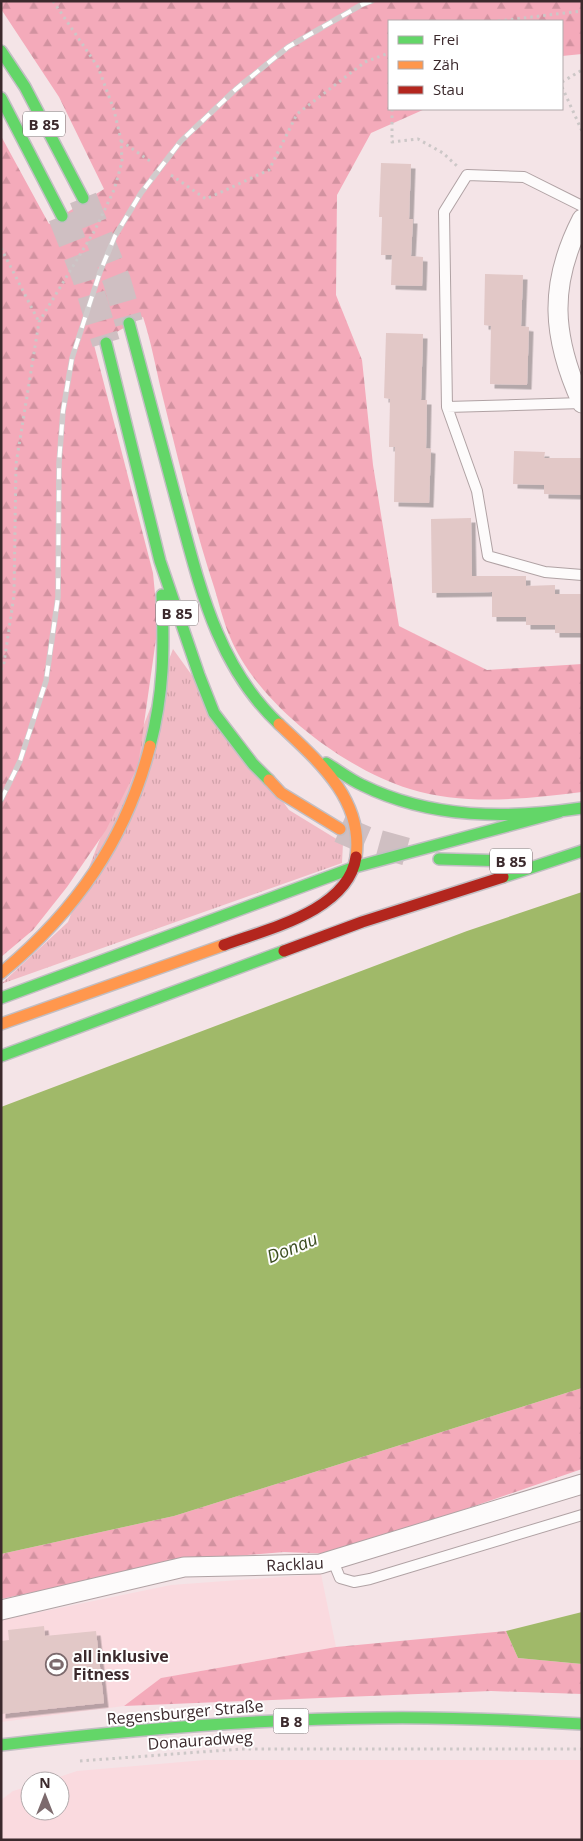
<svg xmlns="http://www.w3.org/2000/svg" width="583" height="1841" font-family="'Open Sans',sans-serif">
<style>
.built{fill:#fadadf}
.grass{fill:url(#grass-tufts)}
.forest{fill:url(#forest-firs)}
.water{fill:#a0b969}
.building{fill:#e2c8c7;filter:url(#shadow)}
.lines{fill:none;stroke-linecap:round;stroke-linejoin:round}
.primary-tunnel{stroke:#cfbfc2;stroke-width:28;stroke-dasharray:28 14;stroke-linecap:butt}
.lane-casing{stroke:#b0a2a4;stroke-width:12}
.street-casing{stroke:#b0a2a4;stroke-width:21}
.fast-casing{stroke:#c2bec3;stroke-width:14}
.slow-casing{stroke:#c2bec3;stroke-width:14}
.jam-casing{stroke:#c2bec3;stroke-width:14}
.path{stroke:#ccc7c7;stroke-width:3;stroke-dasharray:2.5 4;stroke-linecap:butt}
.lane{stroke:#fdfbfb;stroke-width:10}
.street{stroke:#fdfbfb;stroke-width:19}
.fast{stroke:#63d668;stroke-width:11}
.slow{stroke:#ff974d;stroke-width:11}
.jam{stroke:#b3261e;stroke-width:11}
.rail-casing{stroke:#d0cbcc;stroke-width:5.5}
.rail{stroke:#fff;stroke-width:4;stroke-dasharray:11;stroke-linecap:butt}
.labels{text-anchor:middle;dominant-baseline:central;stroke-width:4;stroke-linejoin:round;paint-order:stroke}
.shield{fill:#fff;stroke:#76696b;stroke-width:1}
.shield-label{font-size:15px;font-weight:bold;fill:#3b292c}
.street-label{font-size:16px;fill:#3b292c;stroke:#fff}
.poi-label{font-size:16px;font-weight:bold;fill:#3b292c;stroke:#fff;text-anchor:start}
.water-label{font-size:18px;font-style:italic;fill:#3c4e21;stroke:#fff}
</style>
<defs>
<pattern id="grass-tufts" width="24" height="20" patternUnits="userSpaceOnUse" patternTransform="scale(1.25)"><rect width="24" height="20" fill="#f1bbc5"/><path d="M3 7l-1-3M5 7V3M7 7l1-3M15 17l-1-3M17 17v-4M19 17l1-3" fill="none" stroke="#d0a1a9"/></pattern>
<pattern id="forest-firs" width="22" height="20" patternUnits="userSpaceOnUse" patternTransform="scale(1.25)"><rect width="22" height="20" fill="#f4aaba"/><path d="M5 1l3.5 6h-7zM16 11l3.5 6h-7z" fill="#d292a0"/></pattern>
<filter id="shadow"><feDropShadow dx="4.5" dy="4.5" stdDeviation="0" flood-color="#0004"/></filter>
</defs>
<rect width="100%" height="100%" fill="#f4e4e7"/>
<path class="built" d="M321,1574l15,73 -174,31 -38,28 -123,16v-102l170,-35z
M205,1760h377v80h-581v-40l12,-9 17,-5v25h30v-30h-13l30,-10z"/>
<path class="grass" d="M173,649l116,161 54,33 -1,20 -341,121 67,-62z"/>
<path class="forest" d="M1,1h581v53l-20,2v-35h-173v88h36l-54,24 -34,62 -1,100 26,65 11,105 26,161 88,44 95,-6v128c-57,7 -117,14 -172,-3 -68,-21 -153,-86 -180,-152 -7,-16 -11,-34 -16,-50 -21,-64 -36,-129 -52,-193 -6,-25 -11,-53 -19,-77l-49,28 59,228 5,52 -20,141 -32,64 -39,57 -34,43 -32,27v-821l48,88 55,-35 -45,-92 -58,-88z
M582,1388v81l-247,85 -51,-2 -98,8 -185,39v-45l173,-38z
M506,1631l12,27 64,6v30l-91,-3 -367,15 37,-28 175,-31z"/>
<path class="water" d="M582,892v496l-408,128 -173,38v-447l466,-176z
M582,1612v52l-64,-6 -12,-27z"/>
<path class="building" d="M381,163l30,1 -2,55h4l-2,37 12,1 -1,29 -31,-1 1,-30h-11l1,-38h-3z
M485,274l38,1 -2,51 8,1 -2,58 -37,-1 1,-58 -7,-1z
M386,333l37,1 -2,66h6l-1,48 5,1 -2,54 -35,-1 1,-55h-6l1,-48 -6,-1z
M514,451l31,1 -1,6h38v37l-38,-1v-9l-31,-1z
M471,518l1,58h54v10l29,-1v9h27v39h-27v-8h-29v-8h-34v-25l-60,1 -1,-74z
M44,1626l1,10 51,-5 8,72 -103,11v-73l8,-1 -1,-10z"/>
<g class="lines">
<path class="primary-tunnel" d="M83,198l34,83 12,42
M62,216l24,61 20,66
M340,829l28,12 51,14"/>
<defs>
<path id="lane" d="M582,206l-58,-29 -57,-2 -23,37 3,195 30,84 11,65 57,16 37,3
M447,407l135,-4
M333,1561l7,17 14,4 16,-3 212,-64"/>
<path id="street" d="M582,219c-34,66 -30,118 0,184
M1,1610l183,-43 136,-3 262,-80"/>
<path id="fast" d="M1,51l24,36 58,111
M1,98l61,118
M129,323c16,60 32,120 48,180 22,80 39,162 102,221
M106,343l54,218 39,114 15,38 39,51 16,16
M150,746c14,-54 14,-96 12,-151
M326,763c12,7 23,16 36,22 69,34 146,34 220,23
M439,859l71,2 12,-2
M503,877l79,-26
M1,998l354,-131 204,-55
M1,1056l283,-105
M1,1745c125,-15 251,-26 377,-27 68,-1 136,2 204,6"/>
<path id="slow" d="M279,724c38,36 85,75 77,133
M269,780l12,13 59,36
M1,973c74,-61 125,-133 149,-227
M1,1024l223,-79"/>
<path id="jam" d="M224,945c43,-16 124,-34 132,-88
M284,951l78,-29 141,-45"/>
</defs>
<use href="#lane" class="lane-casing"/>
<use href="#street" class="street-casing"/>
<use href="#fast" class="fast-casing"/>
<use href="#slow" class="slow-casing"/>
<use href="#jam" class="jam-casing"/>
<path class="path" d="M498,21l84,-10
M562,82l20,-12
M562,87l20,44
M392,109v33l26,-3 25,14 14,13
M121,141l29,20
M171,175l35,24 63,-29 28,-56 68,-52 24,-9
M1,248l38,74
M1,670l3,-7 10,-68 2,-131 23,-142 56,-92 19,-40 8,-28 -1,-22 -7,-30 -16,-43 -45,-66
M80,1761l161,-12h341"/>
<use href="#lane" class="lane"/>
<use href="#street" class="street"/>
<use href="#fast" class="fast"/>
<use href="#slow" class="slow"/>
<use href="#jam" class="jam"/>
<defs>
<path id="rail" d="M1,800l19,-39 26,-80 12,-84 1,-134 4,-52 9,-53 28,-86 15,-36 26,-43 40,-52 55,-52 52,-42 73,-42 11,-4"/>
</defs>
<use href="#rail" class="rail-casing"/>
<use href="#rail" class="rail"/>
</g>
<defs>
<symbol id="stadium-ring" viewBox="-11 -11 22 22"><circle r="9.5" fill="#fff" stroke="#7c6a6d" stroke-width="1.5"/><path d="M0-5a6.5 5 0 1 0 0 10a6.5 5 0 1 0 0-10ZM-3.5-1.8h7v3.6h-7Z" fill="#7c6a6d"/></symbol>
</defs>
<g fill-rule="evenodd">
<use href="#stadium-ring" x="44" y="1652" width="25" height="25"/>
</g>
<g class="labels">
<g class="shield">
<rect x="23" y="111.5" width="42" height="25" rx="4"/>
<rect x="156" y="600.5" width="42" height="25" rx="4"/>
<rect x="490" y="848.5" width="42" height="25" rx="4"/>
<rect x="273.5" y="1708.5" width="35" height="25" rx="4"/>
</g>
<g class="shield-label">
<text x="44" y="124">B 85</text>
<text x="177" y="613">B 85</text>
<text x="511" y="861">B 85</text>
<text x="291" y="1721">B 8</text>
</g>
<g class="street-label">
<text transform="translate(295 1564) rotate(-3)">Racklau</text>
<text transform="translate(185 1712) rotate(-5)">Regensburger Straße</text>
<text transform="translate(200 1740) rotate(-4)">Donauradweg</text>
</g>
<g class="poi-label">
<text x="73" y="1656">all inklusive<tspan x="73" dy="18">Fitness</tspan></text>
</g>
<g class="water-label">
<text transform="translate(292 1247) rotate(-22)">Donau</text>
</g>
</g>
<rect width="583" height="1841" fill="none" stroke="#3b292c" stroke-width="5"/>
<rect x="388" y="20" width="175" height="90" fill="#ffffff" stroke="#b1a9ab"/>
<rect x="398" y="36" width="25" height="8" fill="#63d668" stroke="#b1a9ab"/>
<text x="433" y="45" font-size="15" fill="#3b292c">Frei</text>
<rect x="398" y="61" width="25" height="8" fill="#ff974d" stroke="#b1a9ab"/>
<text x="433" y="70" font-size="15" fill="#3b292c">Zäh</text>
<rect x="398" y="86" width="25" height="8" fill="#b3261e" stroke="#b1a9ab"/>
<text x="433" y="95" font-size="15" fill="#3b292c">Stau</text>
<g transform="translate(45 1796)"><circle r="24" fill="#ffffff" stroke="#b1a9ab"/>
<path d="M0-4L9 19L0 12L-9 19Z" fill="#7c6a6d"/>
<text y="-8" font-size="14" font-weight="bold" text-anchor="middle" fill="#3b292c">N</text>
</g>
</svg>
